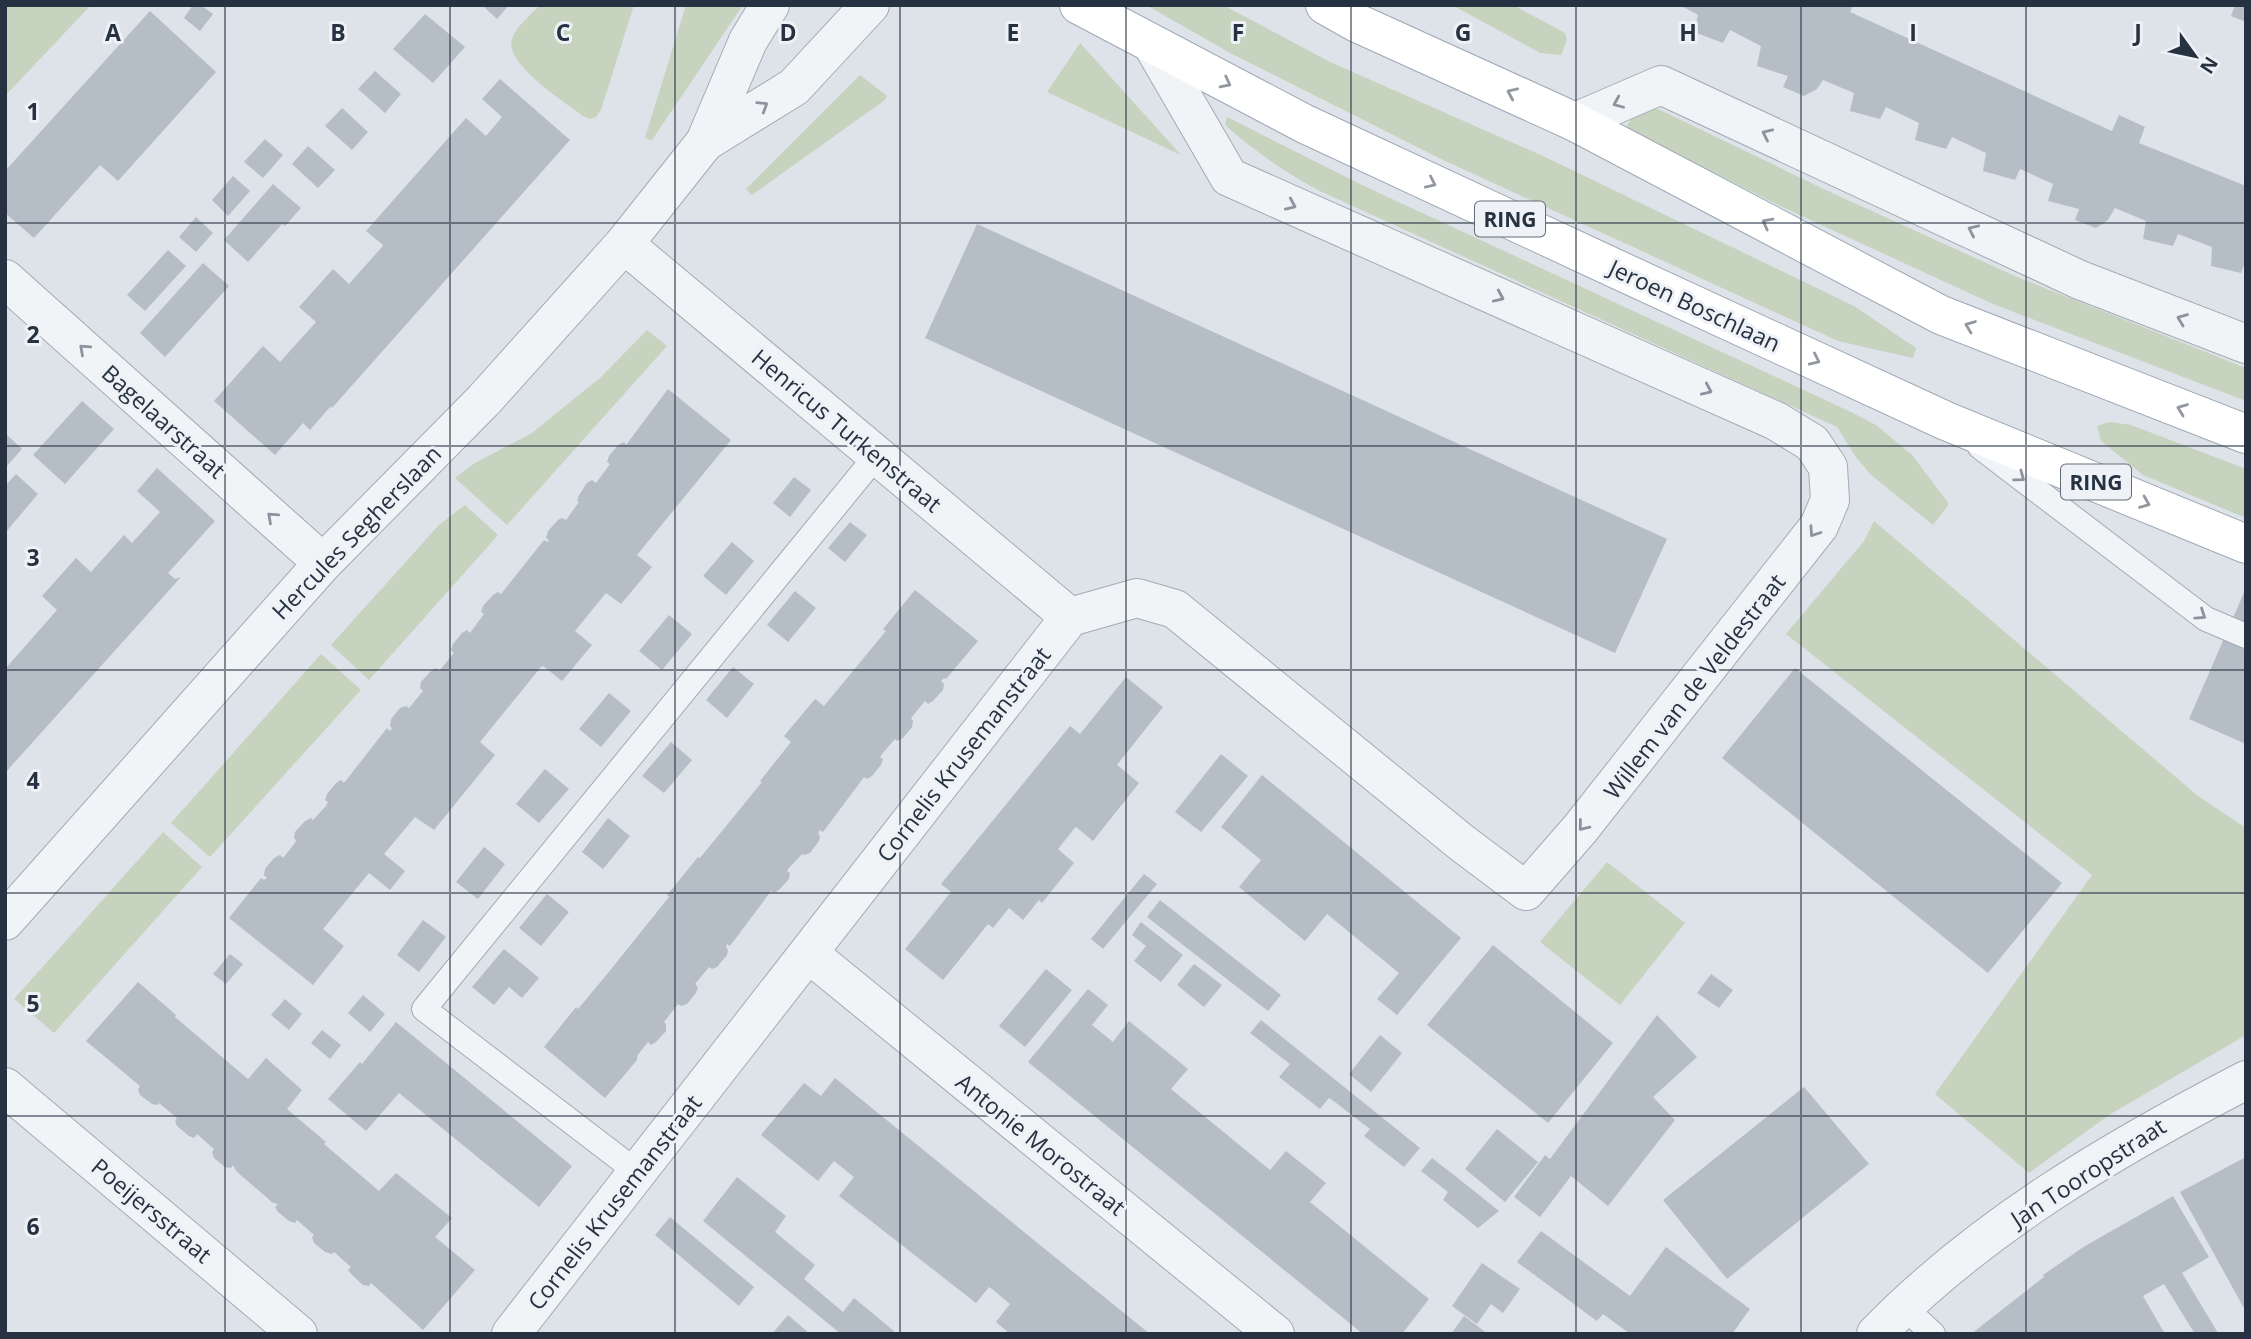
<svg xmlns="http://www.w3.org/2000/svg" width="2251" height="1339" font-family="'Open Sans',sans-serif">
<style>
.green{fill:#c5d3bf}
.building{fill:#b5bdc6}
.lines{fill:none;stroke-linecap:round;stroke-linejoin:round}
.service-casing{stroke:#a3aab3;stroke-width:26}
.minor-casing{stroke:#a3aab3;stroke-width:40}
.tertiary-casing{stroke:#a3aab3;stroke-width:40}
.primary-casing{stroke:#9da8b5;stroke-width:40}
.service{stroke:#f1f4f7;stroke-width:24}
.minor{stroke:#f1f4f7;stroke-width:38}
.tertiary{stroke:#f1f4f7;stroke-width:38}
.primary{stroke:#fff;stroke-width:38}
.oneway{stroke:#9298a0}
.oneway2{stroke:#8c939c}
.grid{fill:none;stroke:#263241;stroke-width:2;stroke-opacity:0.55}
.labels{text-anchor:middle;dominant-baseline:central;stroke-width:6;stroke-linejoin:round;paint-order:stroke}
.shield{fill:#eef2f6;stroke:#626c77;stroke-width:2}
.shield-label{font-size:21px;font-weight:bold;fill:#263241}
.street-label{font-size:23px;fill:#263241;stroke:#eef2f6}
.grid-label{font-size:23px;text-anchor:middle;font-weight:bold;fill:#263241;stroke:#eef2f6;stroke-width:6;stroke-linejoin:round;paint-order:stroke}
</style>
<rect width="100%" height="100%" fill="#dee3e9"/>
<path class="green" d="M5,5h86l-86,91z
M540,5h94l-33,105 -5,7 -6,2 -7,-3c-18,-14 -79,-52 -71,-77 4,-13 19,-24 28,-34z
M686,5h57l-91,135 -7,-2z
M1146,5h77l107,57 213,94 311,150 62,42 -3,10 -75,-17 -395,-181 -211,-106z
M1452,5h61l52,28 2,7 -6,15 -21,-2z
M1080,43l102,113h1l-136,-64z
M860,75l27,21 -2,4 -133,95 -6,-6z
M1639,104l15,3 176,85 187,85 229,91v33l-253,-97 -213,-98 -149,-75 -4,-5z
M1227,117l135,68 489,227 25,13 36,30 37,49 -16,21 -63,-51 -15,-18 -18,-29 -515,-235c-36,-18 -67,-41 -97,-67z
M647,330l20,16 -160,179 -52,-47 20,-15 57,-30 69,-56z
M2110,422l21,3 115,44v49l-103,-43 -42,-34 -4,-15z
M465,505l33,30 -129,145 -38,-35 108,-120z
M1874,521l324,275 48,32v207l-137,80 -80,58 -94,-79 157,-219 -306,-241 78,-93z
M321,654l40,36 -151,167 -39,-34z
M163,832l39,35 -148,166 -40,-34z
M1607,862l78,61 -65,82 -80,-63z"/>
<path class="building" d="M193,5h8l12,9 -13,17 -16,-13z
M482,5h27l-12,14z
M1680,5h173l-3,7 262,119 7,-16 26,12 -6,16 107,43v74l-5,13 -30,-7 1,-19 -34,-13 -5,12 -30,-7 3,-18 -31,-13 -7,12 -12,8 -21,-8 4,-11 -31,-8 5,-17 -33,-15 -5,11 -32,-9 3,-18 -34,-16 -6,12 -31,-9 4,-17 -33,-16 -6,12 -30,-8 4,-18 -31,-13 -6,9 -13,7 -21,-9 5,-11 -31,-10 4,-20 -31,-16 -7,13 -29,-11 4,-17z
M2235,5h11v17l-15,-6z
M150,11l66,61 -98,109 -18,-16 -66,73 -29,-25v-42z
M425,14l40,33 -32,36 -40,-34z
M375,71l26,23 -16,19 -27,-24z
M500,79l70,61 -238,268 -1,-2 -21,24 -7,-7 -28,32 -61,-54 49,-55 17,16 36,-40 -17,-15 34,-38 16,15 33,-37 1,-2 -17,-14 100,-113 20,18 16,-19 -20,-18z
M342,108l26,24 -16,18 -27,-24z
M265,139l18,16 -20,23 -19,-16z
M308,146l27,24 -17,18 -26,-24z
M233,176l17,15 -22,25 -16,-16z
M273,184l28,24 -16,18 -3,-2 -34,38 -24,-22z
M196,217l17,16 -17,19 -17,-15z
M977,224l690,315 -52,114 -690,-315z
M168,250l18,16 -41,45 -18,-16z
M203,263l26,23 -64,71 -25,-24z
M668,389l63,51 -94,115 15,12 -31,37 -15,-11 -31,38 17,14 -30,36 -19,-15 -2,1 -61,75 15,13 -61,75 -19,-13 -31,37 21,17 -15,19 -21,-17 -46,56 21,17 -31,39 -84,-67 32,-40 3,2 3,-2 -3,-3 1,-6 9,-11 6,-3 3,3 12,-15 1,-3 -2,-2 1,-6 10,-11 6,-3 2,2 13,-14 2,-4 -3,-2 2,-6 9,-11 5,-3 3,3 43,-55 3,3 2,-3 -2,-2 1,-7 9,-11 6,-2 3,2 14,-17 -3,-3 1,-6 10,-11 5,-3 3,3 15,-18 -3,-3 2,-6 9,-11 5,-3 3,3 14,-19 -3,-2 2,-6 10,-11 5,-3 3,2 43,-54 4,2 1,-2 -3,-2 2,-7 10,-11 4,-2 4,2 13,-18 -2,-1 2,-6 8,-12 5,-3 4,3 14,-19 -3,-2 2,-6 9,-11 6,-3 2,3z
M82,401l32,28 -49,55 -32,-29z
M5,433l17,16 -17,19z
M157,468l58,53 -47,52 7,6 6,-2 -176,196v-104l52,-59 -15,-14 34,-38 15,14 33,-37 8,8 28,-31 -23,-21z
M16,474l22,20 -33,39v-47z
M794,477l17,13 -21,27 -17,-14z
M850,522l17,13 -22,27 -17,-14z
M732,542l22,19 -28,34 -23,-19z
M2246,588v156l-57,-25z
M915,590l63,51 -32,38 -2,-1 -3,3 3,3 -1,6 -10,11 -5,3 -3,-3 -14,17 2,3 -1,6 -9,11 -6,3 -2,-2 -13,15 -2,3 3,2 -2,6 -9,11 -5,3 -3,-2 -41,55 -3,-2 -2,4 2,2 -1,5 -9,12 -6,2 -2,-1 -13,14 -2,3 3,2 -1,6 -10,11 -5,3 -3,-2 -41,55 -3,-2 -1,3 2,3 -1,5 -10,12 -5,2 -3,-2 -14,17 3,3 -2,6 -9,11 -6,2 -3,-2 -14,18 2,2v7l-10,11 -5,3 -3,-3 -11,14v4l-32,38 -61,-51 32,-40 2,2 30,-36 61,-76 -2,-2 31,-38 2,1 62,-76 -2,-1 31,-39 -7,-6 31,-37 9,7 62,-75 -3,-2z
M795,591l21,17 -28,34 -21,-17z
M669,615l23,19 -30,36 -23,-19z
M733,667l21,17 -27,34 -21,-18z
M1795,668l267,215 -74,90 -266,-215z
M1126,677l37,30 -46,58 22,18 -46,58 -17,-14 -2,2 -16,20 16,14 -32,40 -3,-3 -16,20 -14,-12 -16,20 -5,-4 -45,56 -38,-31 46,-57 -10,-8 129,-158 10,8z
M609,693l22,18 -30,36 -22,-18z
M671,742l21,18 -28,33 -22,-17z
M1221,754l27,22 -47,56 -26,-20z
M545,769l24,20 -30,34 -23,-19z
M1262,775l199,163 -64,77 -20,-16 22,-26 -72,-59 -22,27 -66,-54 22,-27 -40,-33z
M608,818l22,18 -27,33 -21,-17z
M484,847l21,17 -27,35 -22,-17z
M1144,874l13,10 -54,65 -12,-10z
M547,894l22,18 -28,34 -22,-18z
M1160,900l121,95 -13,16 -121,-94z
M423,920l23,17 -27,35 -22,-17z
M1141,922l42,33 -22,27 -27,-21 12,-15 -14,-11z
M1493,945l120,98 -65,80 -121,-98z
M504,949l35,29 -17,20 -13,-11 -15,18 -22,-18z
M230,954l13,10 -17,20 -13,-10z
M1194,964l28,21 -18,22 -27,-22z
M1046,969l26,21 -47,57 -26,-21z
M1711,974l22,16 -14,18 -22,-15z
M138,982l38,33 -1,2 73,62 18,-21 36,32 -15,19 39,33 -2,2 55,47 17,-18 56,45 -17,19 40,33 -52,60 -52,-47 -2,3 -6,-1 -11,-10 -4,-5 3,-3 -17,-15 -2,2 -7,-2 -11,-9 -2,-6 2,-2 -17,-15 -2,3 -6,-2 -11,-9 -3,-5 3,-3 -5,-1 -37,-32 -3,-6 -2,3 -6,-1 -11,-9 -2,-6 2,-3 -17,-15 -3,4 -5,-2 -12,-10 -2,-5 2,-3 -18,-15 -1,2 -6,-1 -12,-9 -2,-6 2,-3 -54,-45z
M1088,989l20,16 -16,20 21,17 16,-21 59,48 -17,20 99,81 16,-19 40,32 -16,19 119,97 -27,35h-39l-335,-272z
M363,995l22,19 -15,18 -22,-19z
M285,999l17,15 -13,16 -18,-15z
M1657,1015l40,42 -44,40 22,23 -67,86 -37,-30 -31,41 -26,-20 31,-42 5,4z
M1261,1020l159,128 -16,19 -40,-31 6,-7 -39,-30 -2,-1 -9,11 -41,-32 11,-13 -40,-31z
M396,1022l176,144 -33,41 -140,-114 -33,38 -38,-32 32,-37 2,2z
M322,1030l19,15 -11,14 -19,-16z
M1380,1035l22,18 -31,39 -22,-18z
M835,1078l237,193 78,63h-140l-14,-12 14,-18 -18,-15 -3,-2 -13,16 -137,-107 15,-19 -20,-16 -16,20 -57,-46 43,-52 17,13z
M1804,1087l65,77 -142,115 -64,-79z
M1497,1129l41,33 -33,40 -40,-33z
M2246,1157v155l-66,-120z
M1432,1158l27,21 40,32 -21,17 -35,-28 5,-8 -27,-21z
M737,1177l49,39 -11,16 40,33 -11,14 39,33 11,-14 40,33 -3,3h-50l-138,-113z
M2173,1196l36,61 -27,16 36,60 -23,1 -31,-50 -21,12 22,38h-194l73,-57 -1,-2 42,-29z
M670,1217l84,70 -15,19 -84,-71z
M1541,1231l89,65 36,-49 84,62 -18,25h-102l-27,-20 -6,7 -80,-59z
M1482,1263l38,26 -17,24 -12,-9 -14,20 -25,-18z
M788,1315l22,19h-38z
M1464,1316l24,18h-37z"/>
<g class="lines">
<defs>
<path id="service" d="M1980,447l226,172 40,17
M637,1172l-213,-163 453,-554
M1903,1306l30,28"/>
<path id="minor" d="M1575,122l86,-37 419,195 166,64
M624,244l446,373
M5,279l318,284
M808,953l467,381
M5,1087l293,247
M511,1334l559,-717 67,-19 38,11 287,234 64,48 54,-62 239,-303 11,-26 -2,-33 -16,-24 -36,-22 -547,-244 -76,-131
M1876,1334c105,-108 237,-185 370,-254"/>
<path id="tertiary" d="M705,142l89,-55 76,-82
M5,921l318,-358 161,-163 140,-156 81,-102 43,-101 22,-36"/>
<path id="primary" d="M1079,5l226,119 307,143 334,154 300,123
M1325,5l32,18 218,99 366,193 305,119"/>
</defs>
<use href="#service" class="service-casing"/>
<use href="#minor" class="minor-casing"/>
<use href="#tertiary" class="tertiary-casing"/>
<use href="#primary" class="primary-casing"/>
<use href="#service" class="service"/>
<use href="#minor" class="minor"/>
<use href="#tertiary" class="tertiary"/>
<use href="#primary" class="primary"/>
</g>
<defs><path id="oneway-chevron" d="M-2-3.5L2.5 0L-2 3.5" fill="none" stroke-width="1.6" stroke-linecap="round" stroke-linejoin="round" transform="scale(1.75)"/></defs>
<g class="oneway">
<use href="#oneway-chevron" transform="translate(1226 83) rotate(27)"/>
<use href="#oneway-chevron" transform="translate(1512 93) rotate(-156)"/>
<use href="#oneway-chevron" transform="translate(1431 183) rotate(25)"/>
<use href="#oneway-chevron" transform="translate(1767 223) rotate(-152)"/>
<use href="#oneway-chevron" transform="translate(1970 326) rotate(-159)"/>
<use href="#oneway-chevron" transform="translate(1815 360) rotate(25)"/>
<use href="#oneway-chevron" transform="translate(2182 409) rotate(-159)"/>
<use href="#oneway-chevron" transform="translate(2145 503) rotate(22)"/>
</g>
<g class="oneway2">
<use href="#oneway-chevron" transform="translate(1618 103) rotate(157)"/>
<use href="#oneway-chevron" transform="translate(763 106) rotate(-32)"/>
<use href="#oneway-chevron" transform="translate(1767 134) rotate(-155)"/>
<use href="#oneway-chevron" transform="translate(1291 205) rotate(24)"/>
<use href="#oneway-chevron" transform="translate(1973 230) rotate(-155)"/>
<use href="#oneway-chevron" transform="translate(1499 297) rotate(24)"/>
<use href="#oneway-chevron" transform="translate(2182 319) rotate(-159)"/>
<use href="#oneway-chevron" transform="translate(84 349) rotate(-138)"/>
<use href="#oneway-chevron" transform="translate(1707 390) rotate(24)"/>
<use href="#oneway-chevron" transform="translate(2020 477) rotate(37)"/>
<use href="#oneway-chevron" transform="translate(272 517) rotate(-138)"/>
<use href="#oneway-chevron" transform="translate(1814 532) rotate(124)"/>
<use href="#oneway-chevron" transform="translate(2201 615) rotate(34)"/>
<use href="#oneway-chevron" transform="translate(1583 826) rotate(129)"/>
</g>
<path class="grid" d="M225,5v1329M450,5v1329M675,5v1329M900,5v1329M1126,5v1329M1351,5v1329M1576,5v1329M1801,5v1329M2026,5v1329M5,223h2241M5,446h2241M5,670h2241M5,893h2241M5,1116h2241"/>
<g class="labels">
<g class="shield">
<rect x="1475" y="201.5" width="70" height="35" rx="5"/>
<rect x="2061" y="464.5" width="70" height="35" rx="5"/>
</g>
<g class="shield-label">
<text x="1510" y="219">RING</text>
<text x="2096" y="482">RING</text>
</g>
<g class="street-label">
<text transform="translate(1695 305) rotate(25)">Jeroen Boschlaan</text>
<text transform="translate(164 421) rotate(42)">Bagelaarstraat</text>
<text transform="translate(847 430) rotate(40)">Henricus Turkenstraat</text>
<text transform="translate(356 532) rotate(-46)">Hercules Segherslaan</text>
<text transform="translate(1694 686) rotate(-52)">Willem van de Veldestraat</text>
<text transform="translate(963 754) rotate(-52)">Cornelis Krusemanstraat</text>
<text transform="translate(1041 1144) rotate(39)">Antonie Morostraat</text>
<text transform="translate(2088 1172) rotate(-33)">Jan Tooropstraat</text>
<text transform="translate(614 1202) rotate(-52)">Cornelis Krusemanstraat</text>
<text transform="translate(152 1210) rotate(40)">Poeijersstraat</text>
</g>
</g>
<g class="grid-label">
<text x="113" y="41">A</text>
<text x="338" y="41">B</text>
<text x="563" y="41">C</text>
<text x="788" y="41">D</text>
<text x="1013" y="41">E</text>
<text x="1238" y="41">F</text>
<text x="1463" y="41">G</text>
<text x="1688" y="41">H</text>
<text x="1913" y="41">I</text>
<text x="2138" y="41">J</text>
<text x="33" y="120">1</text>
<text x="33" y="343">2</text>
<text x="33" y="566">3</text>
<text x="33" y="789">4</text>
<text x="33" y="1012">5</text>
<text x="33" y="1235">6</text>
</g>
<rect width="2251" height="1339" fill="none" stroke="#263241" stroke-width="14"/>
<g transform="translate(2195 56) rotate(123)" stroke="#eef2f6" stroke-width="5" paint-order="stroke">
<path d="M0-5L12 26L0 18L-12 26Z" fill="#263241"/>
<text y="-10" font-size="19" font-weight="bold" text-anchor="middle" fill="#263241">N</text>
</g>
</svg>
